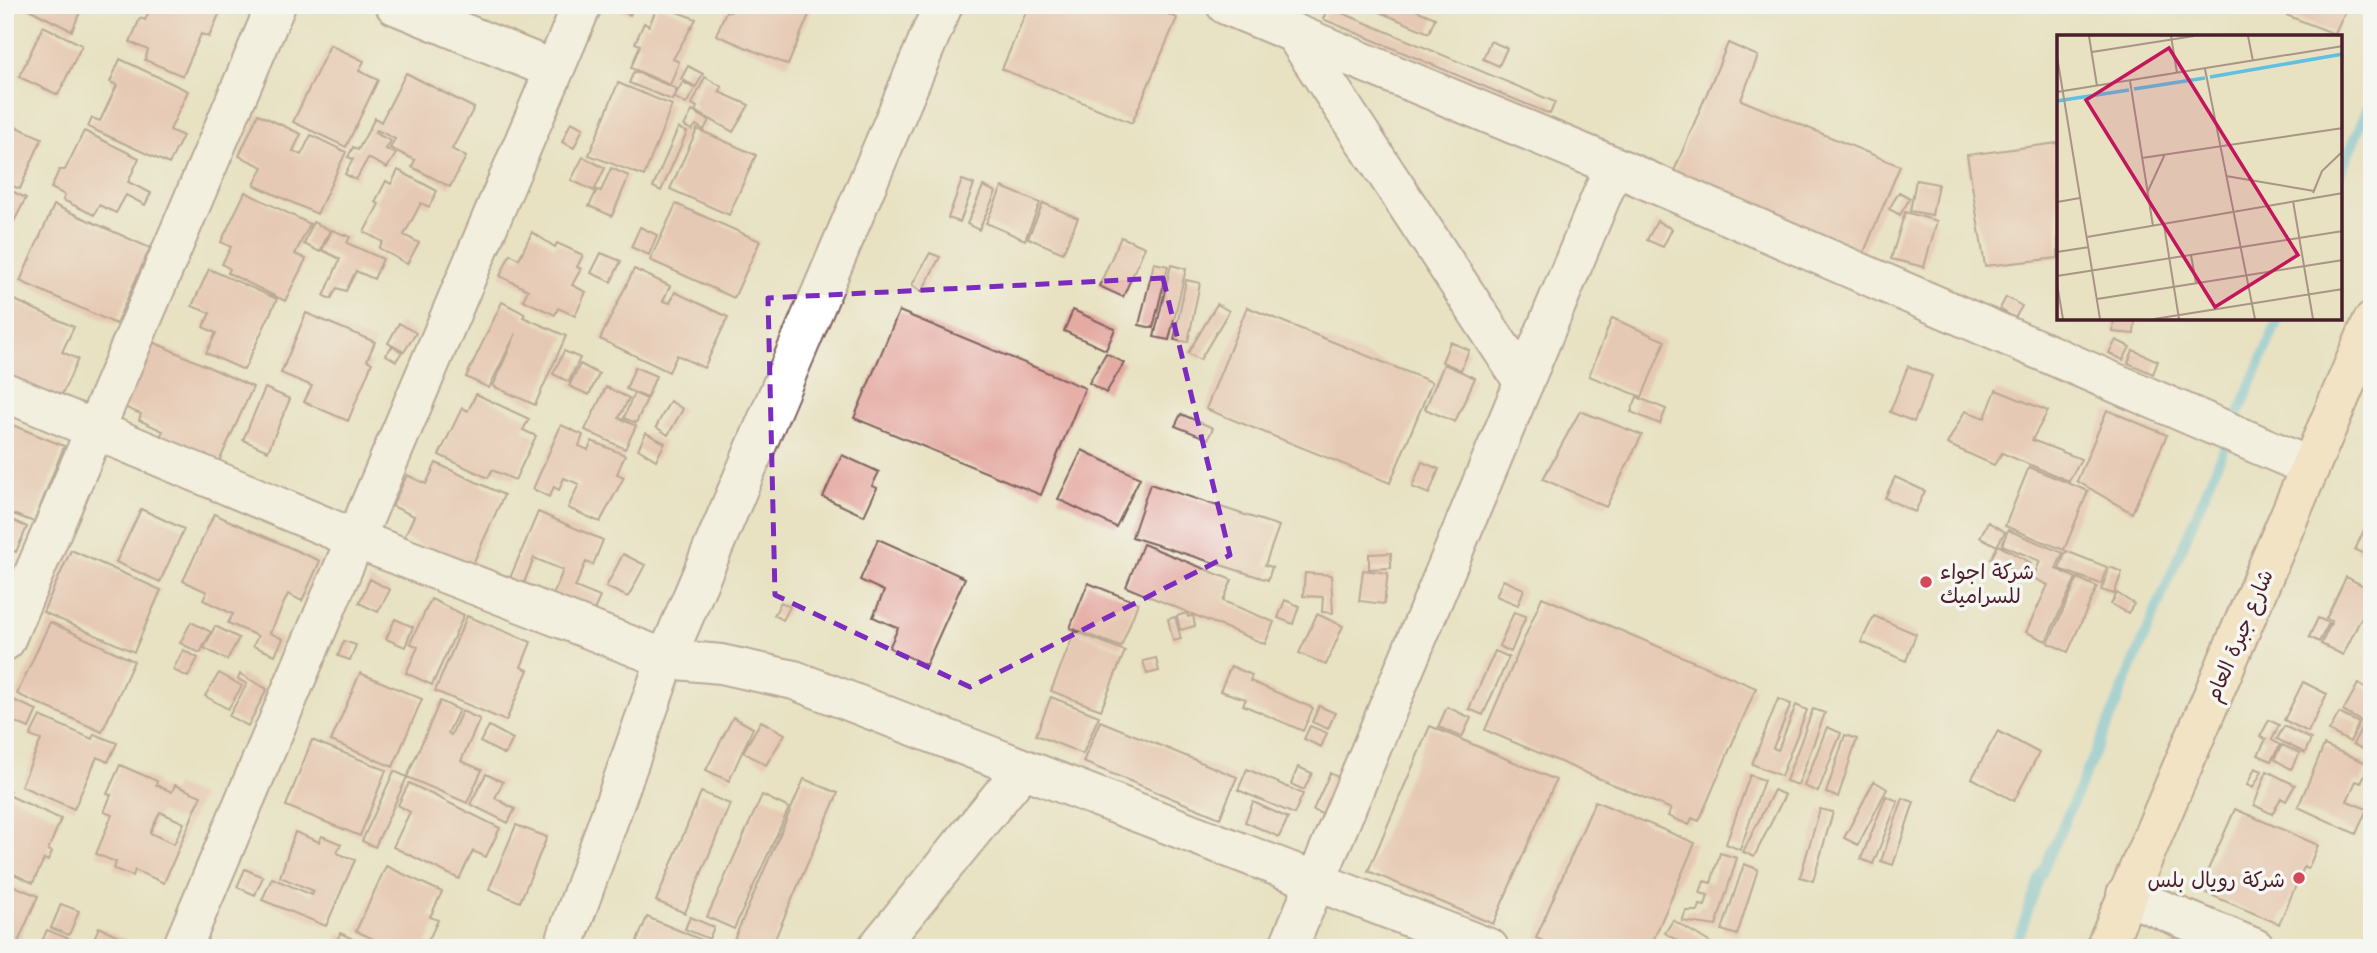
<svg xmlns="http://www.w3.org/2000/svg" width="2377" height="953" font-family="Mali,'Playpen Sans Arabic',sans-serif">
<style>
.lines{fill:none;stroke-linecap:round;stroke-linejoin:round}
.stream{stroke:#61bfdf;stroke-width:10}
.building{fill:#e5aba3;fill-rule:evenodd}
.minor-casing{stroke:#816360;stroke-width:42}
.secondary-casing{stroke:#816360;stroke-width:42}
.minor{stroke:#fff;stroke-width:38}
.secondary{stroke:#fde5c5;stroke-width:38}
.marked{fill:none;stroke:#7b2cbf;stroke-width:5;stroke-dasharray:14 9;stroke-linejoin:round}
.poi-dot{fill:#d1495b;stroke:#f6f6f2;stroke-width:2.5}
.labels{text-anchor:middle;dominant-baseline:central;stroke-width:7;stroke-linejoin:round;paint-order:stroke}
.poi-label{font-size:21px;fill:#4a1f2b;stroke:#f6f6f2;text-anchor:start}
.street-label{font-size:21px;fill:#4a1f2b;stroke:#f6f6f2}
.inset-river{fill:none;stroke:#61bfdf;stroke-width:3.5}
.inset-road{fill:none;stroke:#a99486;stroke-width:2}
.view{fill:#c2185b;fill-opacity:0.15;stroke:#c2185b;stroke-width:3.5}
.inset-edge{fill:none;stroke:#4a1f2b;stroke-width:3.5}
</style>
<rect width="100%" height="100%" fill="#f6f6f2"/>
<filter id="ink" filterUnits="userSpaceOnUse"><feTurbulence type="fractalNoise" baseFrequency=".0143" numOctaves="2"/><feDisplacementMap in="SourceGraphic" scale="14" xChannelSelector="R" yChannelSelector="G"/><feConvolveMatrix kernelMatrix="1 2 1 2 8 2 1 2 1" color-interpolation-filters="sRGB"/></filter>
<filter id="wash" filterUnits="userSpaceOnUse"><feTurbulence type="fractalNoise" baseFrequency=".00686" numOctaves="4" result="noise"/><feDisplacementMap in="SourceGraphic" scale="28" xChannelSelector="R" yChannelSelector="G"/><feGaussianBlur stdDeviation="1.57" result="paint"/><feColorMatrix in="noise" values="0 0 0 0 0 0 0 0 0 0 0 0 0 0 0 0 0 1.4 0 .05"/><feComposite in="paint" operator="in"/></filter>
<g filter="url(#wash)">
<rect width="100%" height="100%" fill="#e8e2c2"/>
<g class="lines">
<path class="stream" d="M2340,174l32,-76
M2015,948l24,-69 68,-153 172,-408"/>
</g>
<g id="blocks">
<path class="building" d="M21,5h57l4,2 -10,24z
M142,5h69l10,5 -12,27 -8,-3 -18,42 -38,-16 3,-10 -18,-8 10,-24 5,2 5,-11z
M609,5h26l-5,10z
M658,5l38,14 -23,40 6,3 -9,23 -39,-17 9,-23 -5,-2 9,-20 5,3z
M733,5h80l-25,60 -72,-30 10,-24 4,1z
M1029,5h119l29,13 -45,105 -130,-54z
M1363,5h41l31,13 -6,15z
M2290,5h58l-13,29 -49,-19z
M1328,7l227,95 -5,12 -227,-95z
M43,26l39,19 -24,50 -39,-18z
M1490,41l17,7 -8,18 -16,-7z
M1728,43l30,13 -17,44 159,66 -38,91 -188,-86z
M330,45l34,16 -5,10 19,9 -32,67 -53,-25z
M120,59l68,32 -18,39 13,6 -14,28 -81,-37 4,-9 8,3 17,-36 -7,-3z
M688,66l15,8 -7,13 -15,-8z
M634,71l43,18 -5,11 -43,-17z
M406,73l68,35 -22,41 14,8 -16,30 -38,-20 3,-7 -25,-12 5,-9 -18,-9 -2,3 16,8 -5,8 10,5 -9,14 -19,-10 -12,22 -11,-6 8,-15 -5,-2 5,-10 5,3 17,-32 6,4z
M705,77l17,10 -3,5 30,13 -16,27 -38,-21 2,-4 -5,-3z
M683,82l12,7 -9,15 -12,-7z
M618,83l54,22 -28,71 -55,-21z
M692,111l17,9 -5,10 -8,-5 -4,5 -8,-4z
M258,114l43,20 -8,17 8,4 10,-20 35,17 -29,62 -63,-29 9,-18 -24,-11z
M5,122l37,16 -22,51 -15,-6z
M571,122l12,6 -9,20 -12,-6z
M678,128l9,4 -26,59 -8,-4z
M697,129l59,26 -27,60 -59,-26z
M84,131l55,27 -11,24 23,11 -6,12 -19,-10 -10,18 -17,-8 -5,10 -31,-15 2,-5 -14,-7 8,-18h6z
M2058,143v115l-73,8 -18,-111z
M583,157l22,11 -11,23 -23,-11z
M611,168l18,8 -17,40 -23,-10 8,-16 4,1z
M398,170l39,21 -8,16 -8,-4 -17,32 15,8 -12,21 -28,-16 4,-6 -19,-10 15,-28 -4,-2 11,-21 5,3z
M962,180l12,4 -14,38 -12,-4z
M1916,180l22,4 -6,31 -22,-4z
M983,186l13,6 -17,38 -12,-6z
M1002,187l38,16 -15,37 -39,-17z
M5,188l21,10 -21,41z
M245,192l65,32 -15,30 11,5 -21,42 -57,-28 2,-4 -8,-5 9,-17 -10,-5z
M1899,192l11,6 -10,17 -11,-6z
M1043,203l35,15 -15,35 -35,-15z
M676,204l84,37 -26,57 -84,-38z
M54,205l96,43 -34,76 -96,-43z
M1905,212l32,9 -13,46 -33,-8z
M1657,221l15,8 -9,18 -16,-7z
M313,222l17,8 -10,22 -16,-8z
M640,227l17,8 -8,20 -18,-8z
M332,230l18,7 -3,6 36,16 -9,20 -18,-8 -10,20 -9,-3 -6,11 -7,-3 16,-37 -18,-9z
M532,232l23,15 2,-4 26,12 -6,12 4,2 -9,16 14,7 -11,24 -17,-8 -3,7 -32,-15 5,-10 -28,-14 10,-22 9,5z
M1121,237l24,10 -22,50 -24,-11z
M601,253l20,8 -10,21 -20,-9z
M930,253l10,4 -18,34 -10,-6z
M1154,263l14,3 -15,62 -14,-3z
M1171,265l15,4 -17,71 -15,-3z
M209,269l68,30 -33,71 -38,-17 10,-20 -13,-6 7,-14 -18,-7z
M634,269l36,17 -7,15 7,2 5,-11 53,25 -24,51 -27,-13 -8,17 -69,-33z
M1186,280l14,3 -12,59 -14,-2z
M8,297l66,30 -12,25 16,7 -21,47 -52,-23v-80z
M2006,297l16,9 -7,12 -15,-9z
M502,302l23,12 -2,3 43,19 -31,69 -42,-19 23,-53 -27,55 -23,-11z
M1217,304l12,7 -29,49 -12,-7z
M1247,307l185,75 -42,101 -184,-74z
M1073,310l42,19 -9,21 -42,-19z
M899,311l186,77 -44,107 -187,-77z
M306,313l69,29 -8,18 5,3 -24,58 -44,-19 8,-16 -31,-13z
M1612,318l53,23 -23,56 -53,-21z
M2114,318h21l-1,16 -21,-2z
M399,323l17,10 -12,19 -16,-9z
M2116,340l14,7 -7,13 -14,-7z
M153,342l100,45 -36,79 -58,-27 4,-8 -24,-11 2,-6 -17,-7z
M1450,342l19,8 -8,20 -19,-8z
M392,346l10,6 -6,9 -10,-6z
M2133,350l25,11 -5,13 -25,-11z
M564,351l16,7 -11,24 -16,-8z
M1106,353l18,10 -18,30 -17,-10z
M580,364l19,10 -10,21 -20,-9z
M1444,364l31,14 -20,44 -30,-13z
M1908,366l24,10 -18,46 -24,-10z
M635,367l21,9 -9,22 -21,-9z
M606,387l23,11 -10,20 17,8 -11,23 -40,-19z
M265,388l25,11 -22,52 -25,-11z
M1996,390l52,21 -16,29 49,19 -12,22 -67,-28 -8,12 -47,-21 18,-33 20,7z
M634,393l13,6 -11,24 -12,-5z
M476,394l53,25 -6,11 13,6 -21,44 -23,-10 -4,8 -49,-23 23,-47 6,3z
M1637,397l29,12 -6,15 -29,-12z
M670,401l13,8 -15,26 -12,-8z
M2107,410l60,25 -35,78 -55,-32z
M1580,411l62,24 -36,72 -63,-28z
M1181,414l32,14 -5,11 -33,-13z
M5,422l59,24 -30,76 -29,-11z
M561,425l22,10 -4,11 9,4 4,-9 33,14 -8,19 7,3 -24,45 -32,-14 11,-24 -15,-6 -5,12 -5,-3 -5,10 -16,-8z
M646,433l19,10 -9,17 -18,-11z
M1082,450l58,28 -24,49 -58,-28z
M842,455l37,17 -7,14 5,2 -13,28 -41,-19z
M1422,462l17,7 -10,25 -17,-7z
M436,463l68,32 -33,73 -67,-30 10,-22 -22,-10 15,-31 19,9z
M2029,467l59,24 -24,59 -59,-24z
M1895,477l30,14 -10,21 -30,-14z
M1150,484l129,42 -14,39 7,2 -4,13 -136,-43z
M141,509l43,20 -24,53 -44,-20z
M538,512l65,28 -10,25 -7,-3 -11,25 25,10 -8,18 -40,-17 11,-28 -29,-12 -11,27 -13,-7z
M2372,512v45l-17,-7z
M214,514l106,47 -18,40 -14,-7 -18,39 13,6 -8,16 -22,-9 5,-10 -30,-13 5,-9 -30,-14 4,-8 -24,-11z
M5,517l22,10 -11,25 -11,-4z
M1988,522l17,10 -8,14 -17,-9z
M2008,530l55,23 -7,16 20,9 -30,63 -20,-9 22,-47 -15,-7 7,-17 -38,-16z
M878,539l87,39 -39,87 -37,-17 9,-20 -25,-11 11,-26 -24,-11z
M1143,544l89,36 -9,21 51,21 -9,22 -139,-57z
M1998,545l33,18 -7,13 -33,-17z
M71,550l90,40 -27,62 -91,-40z
M2066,551l41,16 -6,17 -42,-15z
M1391,553v15l-22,1v-15z
M623,554l22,11 -17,32 -22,-10z
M2110,567l12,5 -8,22 -13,-4z
M1363,570l25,3 -4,31 -25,-3z
M1305,573l26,2 2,38 -11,-1 1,-15 -20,-1z
M2346,577l26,13v6l-29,59 -22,-11 11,-23 -6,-2z
M2078,578l19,9 -29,65 -20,-9z
M370,579l20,11 -12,22 -19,-9z
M1503,580l21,9 -6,16 -22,-9z
M1088,583l50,20 -17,44 -51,-19z
M2117,593l17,11 -6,9 -17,-9z
M1542,597l214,91 -57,133 -7,-3 -3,7 -21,-9 3,-7 -186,-79z
M431,599l33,16 -32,70 -26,-12 12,-26 -8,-4z
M1285,600l14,6 -6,18 -15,-6z
M781,602l9,5 -7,13 -9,-5z
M1514,612l12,4 -15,36 -12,-6z
M1187,613l1,4 5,-2 2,11 -15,4 -3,-14z
M1317,614l26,12 -17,39 -27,-12z
M467,616l64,26 -10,25 7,3 -22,51 -71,-30z
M1874,616l42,18 -10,27 -45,-19z
M1175,617l6,22 -8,2 -5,-22z
M2318,618l11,5 -10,19 -10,-5z
M395,619l18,8 -8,20 -19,-8z
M50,622l84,39 -32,71 -85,-38z
M191,622l20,10 -11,21 -20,-10z
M215,626l24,12 -12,22 -23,-12z
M1075,631l50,20 -24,59 -50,-19z
M344,641l12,4 -6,15 -12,-4z
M183,650l15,8 -10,19 -15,-7z
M1495,651l14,6 -26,58 -14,-6z
M1156,658l3,13 -12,3 -4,-13z
M1231,666l21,9 -2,6 63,27 -10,23 -60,-26 3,-6 -26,-8z
M219,673l23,13 -14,23 -23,-13z
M360,673l62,26 -29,68 -62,-26z
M240,674l27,15 -19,37 -19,-10 18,-32 -9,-5z
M2303,682l24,12 -19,38 -24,-12z
M2358,684l14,7v50l-6,10 -13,-7 11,-21 -21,-12z
M1051,697l48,19 -16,38 -47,-19z
M1778,699l13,5 -18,44 5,2 18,-45 11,5 -26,66 -29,-12z
M13,700l24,10 -8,18 -24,-10z
M440,701l19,9 -11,23 3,2 11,-24 18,8 -19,42 21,9 -15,33 -60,-26z
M1319,706l16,7 -7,16 -16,-7z
M1447,707l24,11 -9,19 -24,-10z
M1813,709l12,4 -27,72 -12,-4z
M2339,713l20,10 -9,19 -21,-11z
M40,716l52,23 2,-5 23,9 -9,19 -11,-5 -23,52 -53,-23 20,-46 -11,-4z
M733,717l20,11 -24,53 -23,-11z
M2269,720l10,5 -7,15 8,5 -9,16 -13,-6 8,-16 -6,-2z
M761,721l24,13 -19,31 -23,-13z
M1100,721l137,56 -17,41 -137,-56z
M489,726l24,13 -8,16 -25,-13z
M1310,726l17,7 -6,14 -17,-8z
M1430,726l126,54 -63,144 -125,-53z
M2284,726l27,13 -6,14 -28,-14z
M1827,727l14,6 -23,59 -14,-6z
M1998,731l41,22 -25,48 -42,-23z
M1845,735l12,4 -19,58 -12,-4z
M312,740l74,30 -26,66 -74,-30z
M2282,745l18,8 -9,16 -17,-10z
M2324,745l45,19 -8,19 -5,-2 -9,20 20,8 -11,25 -58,-27z
M120,765l37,16 -1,4 16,7 3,-7 26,11 -37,87 -29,-13 -2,6 -19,-7 2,-7 -20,-8 16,-39 -8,-3 7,-17 -4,-1zM160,812l24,11 -10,21 -24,-11z
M1298,767l14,6 -8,17 -13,-6z
M2255,768l7,3 -9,17 -6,-3z
M1247,769l56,25 -9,20 -56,-24z
M394,771l13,6 -32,70 -13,-6z
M2267,771l28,14 -9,16 -5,-3 -9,16 -18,-9z
M1330,773l9,5 -17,36 -9,-4z
M486,774l17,8 -8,16 20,11 -7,14 -38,-19z
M1750,775l14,5 -24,70 -14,-6z
M804,779l34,14 -67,155h-31l-8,-4z
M1874,781l13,8 -29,56 -14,-7z
M409,783l91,45 -14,29 -13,-6 -14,28 -66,-32 17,-35 -12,-7z
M5,789l5,2 -2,4 53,24 -13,31 4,2 -4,9 -4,-2 -11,24 -28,-13z
M1774,790l11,5 -31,62 -11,-5z
M701,792l29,12 -45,109 -29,-12z
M762,795l27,13 -55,121 -27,-12z
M1886,796l12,5 -25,63 -12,-5z
M1903,798l11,4 -21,63 -12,-4z
M1595,801l100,42 -45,105h-92l-22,-10z
M1253,802l35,16 -9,19 -34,-15z
M1820,809l13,3 -20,69 -13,-4z
M2235,809l83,36 -10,24 -4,-2 -25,57 -80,-34z
M516,825l31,12 -27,65 -31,-13z
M295,832l24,10 3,-6 19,8 -4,9 18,7 -29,66 -64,-26 10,-22 40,17 2,-4 -34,-14z
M1720,853l17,5 -21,68 -34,-5 4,-10h12l2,-6 5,1 3,-11 -8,-2 4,-12 7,2z
M1744,864l14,5 -21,66 -15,-5z
M386,866l56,26 -12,25 8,3 -13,28h-32l-37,-17z
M245,869l18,8 -8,18 -18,-8z
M5,882l33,14 -22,51 -11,-5z
M61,904l18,7 -10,24 -18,-7z
M647,917l62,26 -2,5h-73z
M690,917l24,10 -5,12 -24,-10z
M1673,920l46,28h-30l-24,-15z
M99,927l37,17 -2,4h-44z
M47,930l23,9 -4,9h-27z
M340,933l32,15h-38z
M2176,933l35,15h-41z"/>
</g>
</g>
<g filter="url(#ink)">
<use href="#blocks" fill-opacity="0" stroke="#816360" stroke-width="2"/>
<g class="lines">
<defs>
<path id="minor" d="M395,5l159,65
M1226,5l388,161 696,301
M1294,33l230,350
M5,392l348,146 313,121 55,5 73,16 695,268
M5,641l271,-636
M2126,895l129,53
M182,948l400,-943
M563,948l103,-289 277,-654
M877,948l146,-179
M1288,948l326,-782"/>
<path id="secondary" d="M2105,948l267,-626"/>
</defs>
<use href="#minor" class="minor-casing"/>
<use href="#secondary" class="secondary-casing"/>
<use href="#minor" class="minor"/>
<use href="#secondary" class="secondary"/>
</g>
</g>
<path d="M0 0H2377V953H0ZM1163,278l67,277 -260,132 -195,-92 -7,-297z" fill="#e8e2c2" fill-opacity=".55" fill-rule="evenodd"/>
<path class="marked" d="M1163,278l67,277 -260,132 -195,-92 -7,-297z"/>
<g class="poi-dot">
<circle cx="1926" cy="582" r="7"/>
<circle cx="2299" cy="878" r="7"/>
</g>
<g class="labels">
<g class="poi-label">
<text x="1940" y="570">شركة اجواء<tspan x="1940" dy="24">للسراميك</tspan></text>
<text x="2285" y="878" text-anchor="end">شركة رويال بلس</text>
</g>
<g class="street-label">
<text transform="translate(2238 635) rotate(-67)">شارع جبرة العام</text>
</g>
</g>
<g transform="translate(2057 35)">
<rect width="285" height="285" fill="#e8e2c2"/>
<path class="inset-river" d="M153,42l133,-23M77,54l71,-11M0,66l72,-11"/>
<path class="inset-road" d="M32,1l8,50M114,1l6,37M191,1l5,25M35,17l102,-16M0,21l43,263M148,34l50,250M73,46l23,145M0,57l286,-46M85,123l201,-30M169,141l88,15M90,158l18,-39M256,158l9,-22 21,-20M236,166l20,118M0,167l23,-4M107,190l15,94M30,202l256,-44M0,217l32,-5M134,220l5,28M0,241l286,-45M0,249l6,35M40,264l246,-39M97,284l189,-30"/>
<path class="view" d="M112,13l129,207 -83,52 -129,-207z"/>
<rect width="285" height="285" class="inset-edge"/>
</g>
<rect width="2377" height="953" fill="none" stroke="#f6f6f2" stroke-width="28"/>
</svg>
